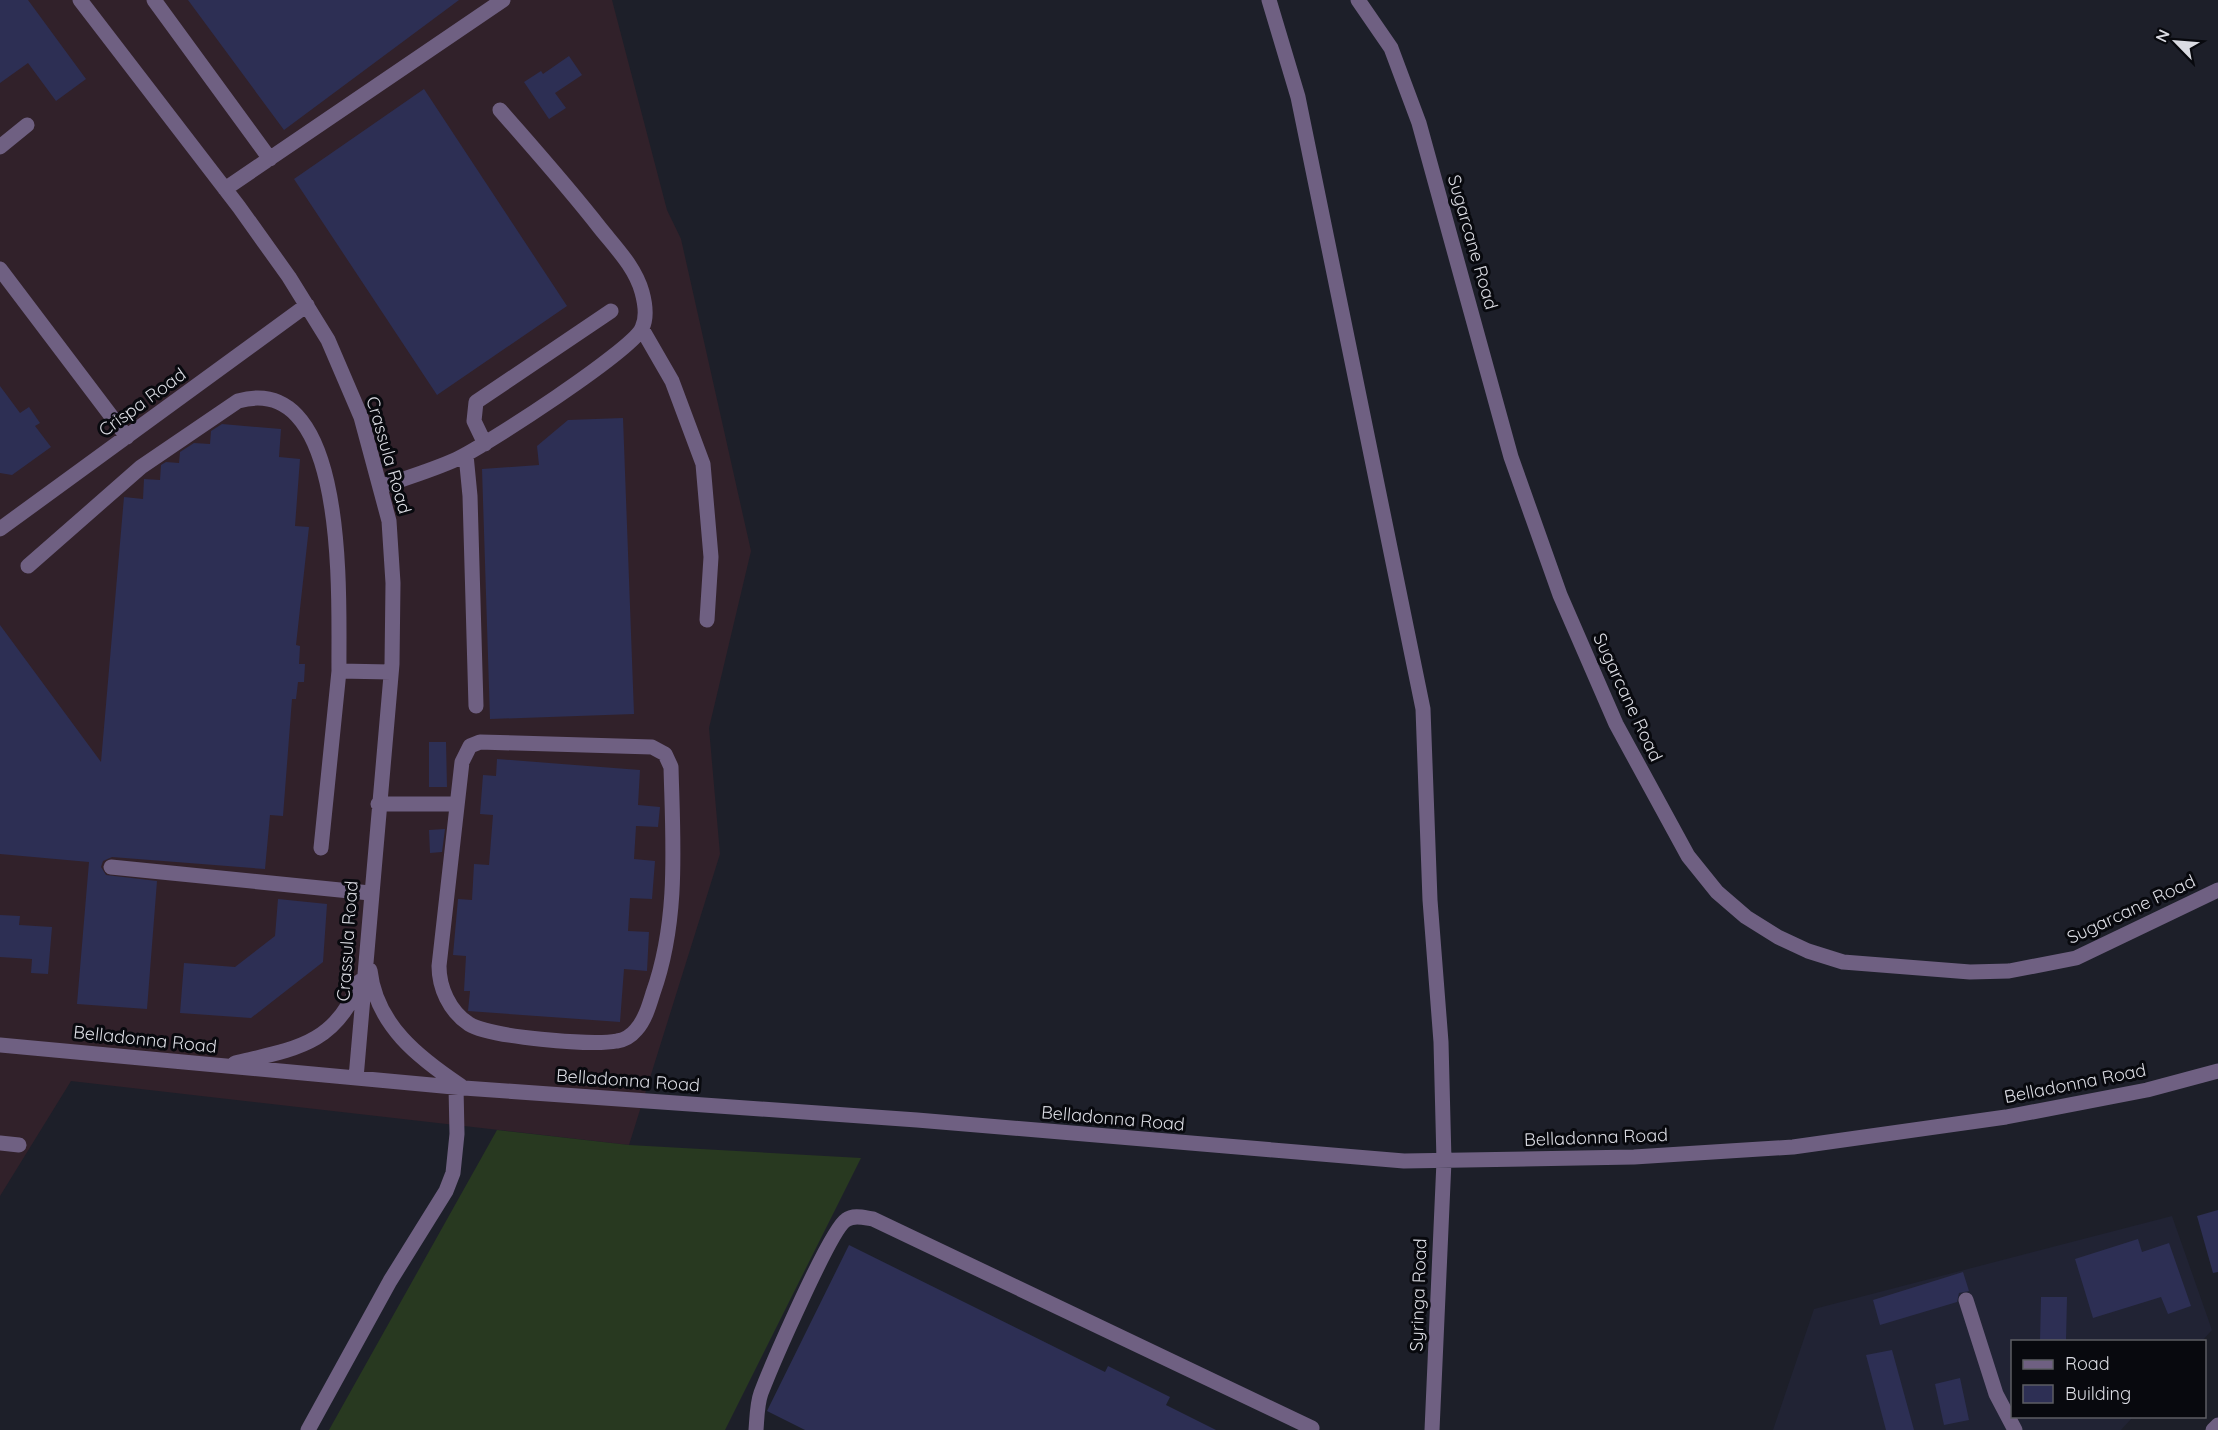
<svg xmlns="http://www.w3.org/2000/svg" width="2218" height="1430" font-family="Quicksand,sans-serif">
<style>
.industrial{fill:#31212a}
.built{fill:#212334}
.grass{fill:#283920}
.building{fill:#2d2f54}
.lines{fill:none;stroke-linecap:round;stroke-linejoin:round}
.minor{stroke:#6f6082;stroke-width:15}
.labels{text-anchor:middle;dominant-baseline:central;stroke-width:6;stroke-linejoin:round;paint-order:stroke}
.street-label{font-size:18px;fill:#dbdce3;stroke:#08090e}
</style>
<rect width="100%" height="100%" fill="#1d1f29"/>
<path class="industrial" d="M0,0h612l55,210 14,29 70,312 -42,177 11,126 -91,291 -558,-64 -71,115z"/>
<path class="built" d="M2172,1216l40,114 -10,11 -190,1v74l121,1 -12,13h-348l41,-121z"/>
<path class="grass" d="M497,1130l132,15 232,13 -136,272h-396z"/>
<path class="building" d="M0,0h28l58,79 -30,22 -28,-38 -28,20z
M188,0h271l-175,130z
M569,56l13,19 -27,18 11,15 -17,11 -25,-37 17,-11 2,3z
M424,89l143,217 -130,89 -143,-216z
M0,386l20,27 9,-6 11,16 -5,3 16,21 -39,28 -12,-2z
M623,418l11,296 -144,5 -8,-250 57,-4 -2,-19 31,-26z
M222,424l59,5 -2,28 21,2 -5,67 14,1 -13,118 4,1 -1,18h6l-1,18h-6l-2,17h-4l-9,117 -13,-1 -5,54 -153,-12 -9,4 -2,6 5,8 51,6 -10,128 -70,-5 12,-142 -89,-8v-229l101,137 23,-265 19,2 1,-20 16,1 1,-15 5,-3 13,1 1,-11 14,-9 16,1 1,-13z
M429,742h17l1,45h-18z
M497,759l143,11 -2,35 22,2 -2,20 -22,-1 -2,33 21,2 -3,38 -22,-1 -2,33 21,1 -2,39 -23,-2 -4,53 -152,-11 2,-20h-6l2,-35 -13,-1 5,-56 14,1 2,-36 15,1 4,-50 -13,-1 3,-39 13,1z
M445,829l-3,23 -12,1 -1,-23z
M278,899l49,5 -4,58 -72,56 -71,-5 4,-50 51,4 40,-31z
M0,915l20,1 -1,9 33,2 -4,47 -17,-1 1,-14 -32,-2z
M2218,1210v62l-5,1 -16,-57z
M2138,1239l4,13 27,-9 22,63 -23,8 -7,-17 -68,21 -18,-59z
M849,1245l256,127 3,-6 62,31 -4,8 50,25h-411l-38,-19z
M1963,1272l6,19 -10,2 -2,9 -77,23 -7,-25z
M2041,1297h26l-1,44h-26z
M1892,1350l22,80h-28l-20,-75z
M1960,1378l9,42 -25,5 -9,-41z"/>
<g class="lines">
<path class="minor" d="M80,0l159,207 50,70 39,63 33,77 28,104 4,62 -1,81 -36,414
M154,0l116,159
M1269,0l29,97 125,612 7,191 11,142 3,119 -12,269
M1358,0l33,48 28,75 92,334 49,138 56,129 72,132 29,36 29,25 32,20 30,14 35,11 127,10 39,-1 67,-13 142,-68
M0,147l27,-22
M225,189l278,-189
M0,269l127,168
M642,329l30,52 31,83 8,93 -4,63
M485,444l-11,-23 2,-19 135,-91
M466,455l4,41 6,210
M380,487c26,-9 53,-17 77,-28 28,-13 176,-109 185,-131 5,-10 3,-25 0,-36 -7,-25 -26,-44 -42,-64 -32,-41 -66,-79 -100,-118
M0,529l307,-224
M28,566l113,-99 97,-66c113,-32 100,206 101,270l52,1
M480,742l172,5 13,7 6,13c2,76 8,153 -18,226 -4,13 -8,27 -17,37 -5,6 -12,10 -19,11 -26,5 -127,-4 -148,-17 -20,-13 -30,-37 -30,-58l23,-204 8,-16z
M378,804h78
M321,848l18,-177
M111,867l259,26
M370,970c6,55 49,88 91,116
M0,1045l464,43 453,32 487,41 230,-4 159,-10 213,-30 141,-27 71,-19
M235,1063c59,-14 101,-18 125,-82
M0,1143l19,2
M1966,1300l30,94 19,36
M308,1430l82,-149 56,-90 7,-18 4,-39 -1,-47
M756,1430c1,-12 1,-26 5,-37 10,-26 69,-163 85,-173 8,-6 19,-2 27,-1l439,209
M2213,1430l5,-5"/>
</g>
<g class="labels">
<g class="street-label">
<text transform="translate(1473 242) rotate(74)">Sugarcane Road</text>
<text transform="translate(142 402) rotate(-36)">Crispa Road</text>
<text transform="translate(389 455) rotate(74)">Crassula Road</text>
<text transform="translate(1628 697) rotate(65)">Sugarcane Road</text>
<text transform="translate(2131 909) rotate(-25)">Sugarcane Road</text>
<text transform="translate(347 941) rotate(-86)">Crassula Road</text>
<text transform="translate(145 1039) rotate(6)">Belladonna Road</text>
<text transform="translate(628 1080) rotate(4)">Belladonna Road</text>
<text transform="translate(2075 1083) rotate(-11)">Belladonna Road</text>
<text transform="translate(1113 1118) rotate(5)">Belladonna Road</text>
<text transform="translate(1596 1137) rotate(-2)">Belladonna Road</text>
<text transform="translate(1418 1295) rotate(-88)">Syringa Road</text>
</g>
</g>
<rect x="2011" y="1340" width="195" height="78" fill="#08090e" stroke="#5c5d63" stroke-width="1.5"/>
<rect x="2023" y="1360" width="30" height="9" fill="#6f6082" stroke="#5c5d63" stroke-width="1.5"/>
<text x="2065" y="1370" font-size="18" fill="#dbdce3">Road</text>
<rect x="2023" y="1385" width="30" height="18" fill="#2d2f54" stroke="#5c5d63" stroke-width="1.5"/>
<text x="2065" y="1400" font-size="18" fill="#dbdce3">Building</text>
<g transform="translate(2176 42) rotate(295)" stroke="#08090e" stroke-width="4.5" paint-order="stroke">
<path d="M0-4.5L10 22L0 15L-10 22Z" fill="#dbdce3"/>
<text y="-9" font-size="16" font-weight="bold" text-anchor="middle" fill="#dbdce3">N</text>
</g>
</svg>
